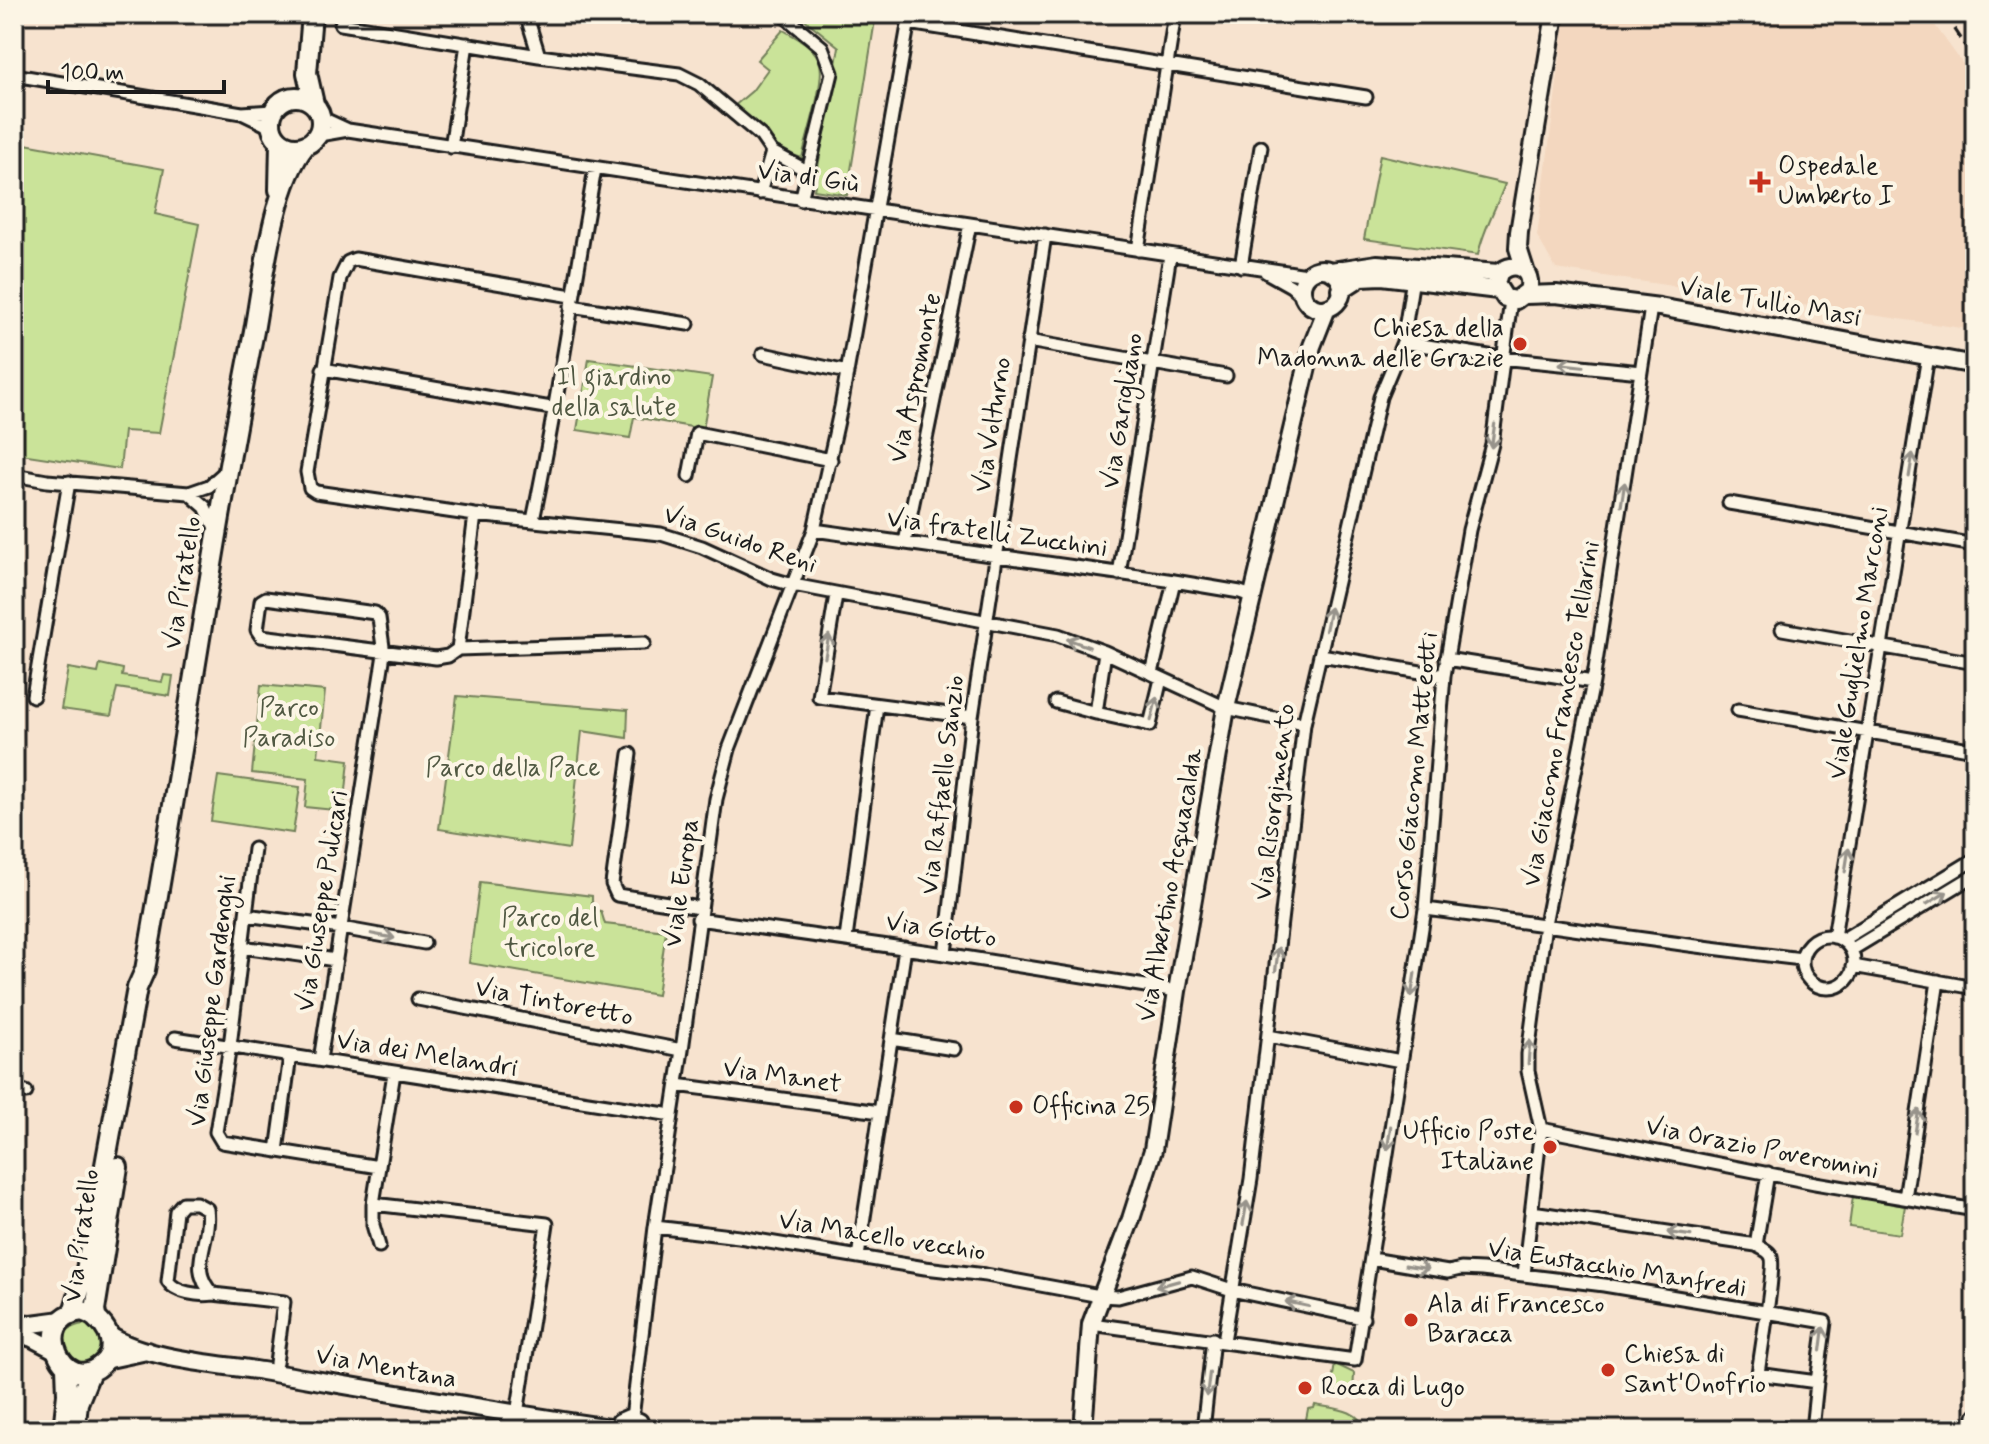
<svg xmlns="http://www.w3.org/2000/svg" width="1989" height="1444" font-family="Mynerve,sans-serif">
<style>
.built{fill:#f3d7bf}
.green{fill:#cae399;stroke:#73805a;stroke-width:2}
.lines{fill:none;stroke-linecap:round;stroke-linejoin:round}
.street-casing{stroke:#1c1c1c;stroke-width:17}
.secondary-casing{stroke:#1c1c1c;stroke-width:22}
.primary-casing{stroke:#1c1c1c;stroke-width:24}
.street{stroke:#fcf5e5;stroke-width:11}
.secondary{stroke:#fcf5e5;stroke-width:16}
.primary{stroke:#fcf5e5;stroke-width:18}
.rail{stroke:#1c1c1c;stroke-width:4;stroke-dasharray:12 6;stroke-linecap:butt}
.oneway{stroke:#97938b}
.poi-dot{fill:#c8321e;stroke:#fcf5e5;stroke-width:3}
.labels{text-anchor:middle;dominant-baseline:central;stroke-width:8;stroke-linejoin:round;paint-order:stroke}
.poi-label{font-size:26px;fill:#1c1c1c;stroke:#fcf5e5;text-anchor:start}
.street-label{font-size:26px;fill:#1c1c1c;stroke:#fcf5e5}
.park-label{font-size:26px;fill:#505842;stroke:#fcf5e5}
</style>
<rect width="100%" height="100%" fill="#f7e3cf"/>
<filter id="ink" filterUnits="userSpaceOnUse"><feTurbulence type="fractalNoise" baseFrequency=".0125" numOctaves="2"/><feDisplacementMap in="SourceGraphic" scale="16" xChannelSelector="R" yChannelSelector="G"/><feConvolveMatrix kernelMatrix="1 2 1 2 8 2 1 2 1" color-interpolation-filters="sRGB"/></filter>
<g filter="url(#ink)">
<path class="built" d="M1566,14h361l48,67v249l-419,-61 -19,-33z"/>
<path class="green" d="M798,14h78l-29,181 -33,-5 25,-143z
M783,30c14,8 33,16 37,34 5,18 -14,74 -18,94l-19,-6 -50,-45 19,-16 16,-22 -11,-9z
M14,142l150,27 -9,45 44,10 -40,209 -35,-2 -4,38 -106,-16z
M1380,155l125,29c-9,24 -22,46 -27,71l-114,-16z
M589,359l123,18 -9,52 -69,-12 -4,21 -53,-8z
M100,664l23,5 -1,7 40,6 2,-7 9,1 -3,20 -53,-8 -6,28 -50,-7 7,-41 30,5z
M261,685l64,6 -7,65 31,4 -5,51 -39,-4 3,-28 -56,-6z
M457,696l171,14 -1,28 -45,-7 -13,118 -130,-20z
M218,776l82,11 -7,46 -82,-12z
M480,882l112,14v13l9,2 4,13 61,7 -9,64 -188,-32z
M1853,1196l52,10 -5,28 -51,-7z
M84,1324c19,6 20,17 16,35l-27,8 -13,-25c5,-12 11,-16 24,-18z
M1335,1364l19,9 -1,22 -28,-4 1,-4h5z
M1315,1405c21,4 42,3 51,25h-62l4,-21 6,-1z"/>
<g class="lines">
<defs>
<path id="street" d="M526,14l13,42
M782,14l40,33 10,26 -31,127
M1301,14l18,3 1,-3
M909,23l457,74
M341,24l198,32 140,18 20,10 62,52 11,16 28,15 7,10
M14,75l228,38
M271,127l-29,-14 31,-2
M348,130l959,145
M319,135l29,-5 -26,-12
M451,147l16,-103
M760,193l12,-41
M1138,250l37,-236
M1241,266l20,-119
M1266,272l25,14 13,11
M572,296l-217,-37 -7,3 -8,16 -33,194 3,16 6,4 159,23 186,19 41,13 70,32 21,6 265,50 47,17 121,56 78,16
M571,306l117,18
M1028,341l198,35
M1403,342l98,16 140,14
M763,354l84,18
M323,369l234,40
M14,475l33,6 142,12 20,-7 18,-16
M689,476l8,-43 134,27
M189,493l16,14 11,23
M1729,503l246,42
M533,520c25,-117 41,-234 62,-351
M814,530l360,51 66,11 14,5
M905,542l65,-318
M1119,574l51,-319
M836,595l-17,102 153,20
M1782,629l193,34
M458,649l17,-134
M1105,652l-9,61 54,12 11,-46
M1321,655l123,21
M1446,659l147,23
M1152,673l22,-92
M33,696l36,-214
M1056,702l40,11
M1738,710l237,40
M630,754l-18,130 5,11 83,13
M254,849l-24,197 -14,86 6,10 157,25
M1425,909c126,16 251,36 377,50
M246,915l95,13 83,15
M698,919l247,35 232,37
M1802 962a26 26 0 1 1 52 0a26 26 0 1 1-52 0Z
M1834,937l94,-581
M846,939l31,-234
M1842,940l133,-81
M242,947l94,13
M1851,950l124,-75
M945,954l27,-237 73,-482
M1853,966l122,22
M418,999l264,51
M1268,1036l133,25
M175,1038l497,77
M891,1039l63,10
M320,1060l64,-406 -5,-36 -4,-5 -109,-15 -5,3 -4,29 4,6 175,22 12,-2 10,-7 186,-6
M677,1085l203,27
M14,1090l12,2
M1541,1129l274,54 160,27
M277,1151l13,-95
M1905,1198l33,-217
M373,1204l174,20 -30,190
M655,1227l84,10 186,31 61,7 114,21 18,1 74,-20 40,13 131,28
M1756,1245l12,-72
M379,1246l-6,-21v-21l21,-131
M858,1257l47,-309
M1372,1259l76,13 13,-3 21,1 122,15 221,37 -8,60 -59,-8c2,-17 18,-110 13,-118 -2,-5 -10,-8 -15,-11l-224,-33
M1524,1274l17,-145 -13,-58v-17l17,-130 48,-242 58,-375
M213,1294c-14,2 -38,-1 -45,-13l8,-70 7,-8h13l11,6c5,32 -21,59 6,85l71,8 -8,61
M1091,1324l264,36 70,-451 19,-233 25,-146 23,-86 19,-144
M1224,1341l27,-162 53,-455 76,-327 23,-55 10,-64
M632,1418l23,-191 27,-177 34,-251 13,-50 85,-219 27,-123 69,-393
M1203,1430l10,-91
M1812,1430l5,-48
M1973,1430l2,-14"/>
<path id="secondary" d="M1302 289a20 20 0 1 1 40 0a20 20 0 1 1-40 0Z
M1525,270l-7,-22 1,-16 36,-218
M1331,271l46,-7 122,9c16,-14 35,-3 29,18l-12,9 -11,-2 -9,-14 3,-11
M1341,290l20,-13 21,-1 116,14
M1525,295l31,-1 103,13 316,58
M14,1323l18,1 30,-4
M14,1332l18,6 23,12
M109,1335c35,24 110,29 153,36 118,20 236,41 355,58
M105,1360l42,-9
M617,1430l3,-8 9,-4 10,4 3,8
M1083,1430l8,-106 40,-105 22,-69 24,-159 49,-283 86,-362 15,-38"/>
<path id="primary" d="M312,14l-5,59 7,31
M271 122a25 25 0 1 1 50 0a25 25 0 1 1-50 0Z
M279,190l1,-48
M82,1311c22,6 40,35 20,53 -38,35 -74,-46 -20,-53z
M73,1312l13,-42 51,-282 8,-18c38,-212 67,-427 109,-639 9,-50 19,-146 51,-185
M97,1320l-2,-10 23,-143
M76,1423l2,-20 13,-32
M63,1430l4,-36 -1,-27"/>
</defs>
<use href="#street" class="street-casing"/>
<use href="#secondary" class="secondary-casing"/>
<use href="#primary" class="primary-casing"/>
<use href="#street" class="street"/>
<use href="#secondary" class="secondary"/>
<use href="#primary" class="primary"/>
<path class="rail" d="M1944,14l31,46"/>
</g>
<defs><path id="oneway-shaft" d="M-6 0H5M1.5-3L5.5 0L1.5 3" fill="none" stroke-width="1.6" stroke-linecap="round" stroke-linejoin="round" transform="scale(2)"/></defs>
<g class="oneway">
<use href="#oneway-shaft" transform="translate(1571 365) rotate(-174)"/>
<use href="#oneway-shaft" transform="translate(1493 436) rotate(98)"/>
<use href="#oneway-shaft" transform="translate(1911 465) rotate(-81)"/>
<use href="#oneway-shaft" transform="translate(1623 494) rotate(-81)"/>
<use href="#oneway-shaft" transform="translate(1328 619) rotate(-78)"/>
<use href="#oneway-shaft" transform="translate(1078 643) rotate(-160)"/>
<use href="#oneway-shaft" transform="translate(827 646) rotate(-80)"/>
<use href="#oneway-shaft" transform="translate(1154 709) rotate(-76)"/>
<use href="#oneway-shaft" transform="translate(1847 860) rotate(-81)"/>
<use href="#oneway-shaft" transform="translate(1937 898) rotate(-31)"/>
<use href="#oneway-shaft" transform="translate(383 936) rotate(11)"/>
<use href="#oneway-shaft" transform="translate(1277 959) rotate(-83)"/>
<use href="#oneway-shaft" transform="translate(1413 985) rotate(99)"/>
<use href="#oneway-shaft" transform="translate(1529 1052) rotate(-86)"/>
<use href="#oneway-shaft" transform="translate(1917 1121) rotate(-81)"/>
<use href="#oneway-shaft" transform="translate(1389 1138) rotate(98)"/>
<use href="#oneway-shaft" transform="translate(1245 1213) rotate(-80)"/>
<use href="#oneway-shaft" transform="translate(1679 1234) rotate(-172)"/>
<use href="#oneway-shaft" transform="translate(1417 1267) rotate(9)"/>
<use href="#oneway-shaft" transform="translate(1167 1284) rotate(165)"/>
<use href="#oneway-shaft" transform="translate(1297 1304) rotate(-168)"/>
<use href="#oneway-shaft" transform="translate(1822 1339) rotate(-83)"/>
<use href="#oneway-shaft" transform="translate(1208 1385) rotate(97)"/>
</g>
</g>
<g class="poi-dot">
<path d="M1756 170h8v8h8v8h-8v8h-8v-8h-8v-8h8z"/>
<circle cx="1520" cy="344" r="8"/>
<circle cx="1016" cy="1107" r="8"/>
<circle cx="1550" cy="1147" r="8"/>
<circle cx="1411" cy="1320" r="8"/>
<circle cx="1608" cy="1370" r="8"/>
<circle cx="1305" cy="1388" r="8"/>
</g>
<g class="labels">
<g class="poi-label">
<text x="1778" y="167">Ospedale<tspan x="1778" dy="30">Umberto I</tspan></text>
<text x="1504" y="329" text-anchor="end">Chiesa della<tspan x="1504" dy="30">Madonna delle Grazie</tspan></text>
<text x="1032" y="1107">Officina 25</text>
<text x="1534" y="1132" text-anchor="end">Ufficio Poste<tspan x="1534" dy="30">Italiane</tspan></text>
<text x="1427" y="1305">Ala di Francesco<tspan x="1427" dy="30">Baracca</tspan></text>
<text x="1624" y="1355">Chiesa di<tspan x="1624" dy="30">Sant'Onofrio</tspan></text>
<text x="1321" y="1388">Rocca di Lugo</text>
</g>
<g class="street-label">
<text transform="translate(808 178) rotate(8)">Via di Giù</text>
<text transform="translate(1770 303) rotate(10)">Viale Tullio Masi</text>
<text transform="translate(916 378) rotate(-78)">Via Aspromonte</text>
<text transform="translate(1123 411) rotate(-81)">Via Garigliano</text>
<text transform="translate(993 425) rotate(-81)">Via Volturno</text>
<text transform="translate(997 534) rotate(8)">Via fratelli Zucchini</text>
<text transform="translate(740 540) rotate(19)">Via Guido Reni</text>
<text transform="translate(183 583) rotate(-81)">Via Piratello</text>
<text transform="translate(1859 643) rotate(-81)">Viale Guglielmo Marconi</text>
<text transform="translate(1562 714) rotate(-80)">Via Giacomo Francesco Tellarini</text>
<text transform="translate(1415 776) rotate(-84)">Corso Giacomo Matteotti</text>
<text transform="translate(943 785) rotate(-83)">Via Raffaello Sanzio</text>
<text transform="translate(1275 802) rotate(-83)">Via Risorgimento</text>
<text transform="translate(682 883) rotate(-82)">Viale Europa</text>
<text transform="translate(1171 885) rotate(-80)">Via Albertino Acquacalda</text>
<text transform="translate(323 901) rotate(-81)">Via Giuseppe Pulicari</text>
<text transform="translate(941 931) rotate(9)">Via Giotto</text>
<text transform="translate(213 1001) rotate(-83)">Via Giuseppe Gardenghi</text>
<text transform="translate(554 1003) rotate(11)">Via Tintoretto</text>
<text transform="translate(427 1055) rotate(9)">Via dei Melandri</text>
<text transform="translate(782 1077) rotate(8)">Via Manet</text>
<text transform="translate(1762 1149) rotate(11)">Via Orazio Poveromini</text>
<text transform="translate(82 1236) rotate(-82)">Via Piratello</text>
<text transform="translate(882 1237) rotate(9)">Via Macello vecchio</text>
<text transform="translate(1617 1269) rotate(9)">Via Eustacchio Manfredi</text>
<text transform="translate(386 1368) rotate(10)">Via Mentana</text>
</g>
<g class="park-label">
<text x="614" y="378">Il giardino<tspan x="614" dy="30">della salute</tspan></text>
<text x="289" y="709">Parco<tspan x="289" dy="30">Paradiso</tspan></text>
<text x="513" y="769">Parco della Pace</text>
<text x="550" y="919">Parco del<tspan x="550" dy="30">tricolore</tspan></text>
</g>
</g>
<rect width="1989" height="1444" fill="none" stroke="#fcf5e5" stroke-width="48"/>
<rect x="24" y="24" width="1941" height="1396" fill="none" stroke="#1c1c1c" stroke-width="3" filter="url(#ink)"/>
<path d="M48 80v12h176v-12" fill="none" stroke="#1c1c1c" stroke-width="4"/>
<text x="60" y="80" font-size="24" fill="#1c1c1c" stroke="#fcf5e5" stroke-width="6" paint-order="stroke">100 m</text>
</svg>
